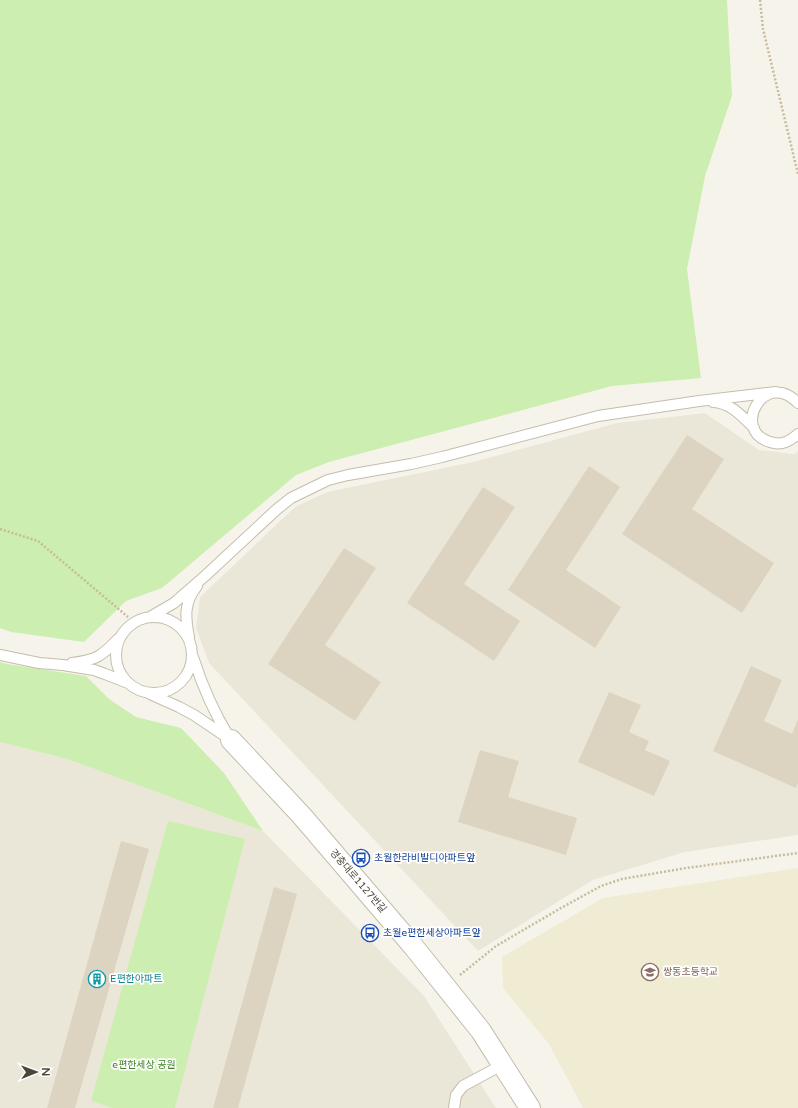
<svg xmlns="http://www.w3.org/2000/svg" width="798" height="1108" font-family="'Varela Round','Noto Sans KR',sans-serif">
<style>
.residential{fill:#ebe7d8}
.education{fill:#f0ebd3}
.green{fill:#cceeb0}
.building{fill:#dcd4c1}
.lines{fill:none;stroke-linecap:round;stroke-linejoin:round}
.lane-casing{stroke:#c3bdac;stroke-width:12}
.street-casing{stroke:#c3bdac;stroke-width:22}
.path{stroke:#c6bb9b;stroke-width:2.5;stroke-dasharray:2 2;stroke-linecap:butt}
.lane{stroke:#fff;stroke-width:10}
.street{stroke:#fff;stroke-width:20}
.labels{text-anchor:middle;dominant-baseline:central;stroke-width:3.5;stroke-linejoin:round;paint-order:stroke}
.transit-label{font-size:10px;fill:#164399;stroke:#fff;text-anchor:start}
.street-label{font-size:10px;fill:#4b4537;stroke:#fff}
.education-label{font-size:10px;fill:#785e54;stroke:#fff;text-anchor:start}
.culture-label{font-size:10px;fill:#0d838f;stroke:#fff;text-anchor:start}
.park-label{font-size:10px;fill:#3f8424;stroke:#fff}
</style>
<rect width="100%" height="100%" fill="#f6f4ea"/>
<path class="residential" d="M705,413l54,37 36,4 3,-3v384l-113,17 -92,28 -115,71 -269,-288 -13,-35 4,-31 95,-90 32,-15 146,-30 144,-39z
M0,742l67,17 196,72 161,165 72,112h-496z"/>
<path class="education" d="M798,868v240h-215l-34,-64 -46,-56 -1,-31 101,-59z"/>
<path class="green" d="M0,0h727l5,96 -27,80 -18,93 14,109 -89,8 -283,76 -33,13 -134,113 -36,13 -42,41 -73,-10 -11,-4z
M0,662l7,2 79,12 23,23 27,18 45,11 43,45 39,58 -196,-72 -67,-17z
M168,821l77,18 -70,269h-62l-22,-7z"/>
<path class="building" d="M687,435l37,24 -32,50 82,54 -32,50 -120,-79z
M589,466l31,21 -54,83 55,37 -26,41 -87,-58z
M483,487l32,20 -51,77 56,37 -26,40 -87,-58z
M344,548l32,20 -51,77 56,37 -26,39 -87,-57z
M751,666l31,14 -18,41 28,13 6,-15v64l-2,5 -83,-37z
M609,692l32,13 -12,27 20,9 -4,9 25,11 -16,35 -76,-34z
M480,750l39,11 -11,36 69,21 -11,37 -108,-33z
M121,841l28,8 -74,259h-28z
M274,887l23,7 -59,214h-25z"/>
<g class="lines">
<defs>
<path id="lane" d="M713,402c18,1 29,14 41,26
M798,403c-33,-35 -68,27 -28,39 12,4 20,-1 28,-8
M150,617l24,-14 31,-27 71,-66 15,-12 37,-18 20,-5 63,-11 31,-7 156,-41 101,-15 77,-9
M116 655a38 38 0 1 1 76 0a38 38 0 1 1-76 0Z
M189,637c-4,-20 -5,-35 8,-51
M0,655l39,8 24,2 31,5 11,4 23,9
M193,657c9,28 20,54 36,80
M72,663c24,-3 29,-6 46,-24
M150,694l29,13 15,8 37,25
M454,1108l2,-13 7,-9 39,-21"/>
<path id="street" d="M231,740l71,76 111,130 68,85 49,77"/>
</defs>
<use href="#lane" class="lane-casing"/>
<use href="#street" class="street-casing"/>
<path class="path" d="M760,0l3,29 35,145
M0,529l38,12 90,76
M460,975l36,-29 65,-38 40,-22 21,-7 64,-11 112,-15"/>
<use href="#lane" class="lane"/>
<use href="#street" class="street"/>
</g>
<defs>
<symbol id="bus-ring" viewBox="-11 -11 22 22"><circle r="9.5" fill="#fff" stroke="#1a4fb4" stroke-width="1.5"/><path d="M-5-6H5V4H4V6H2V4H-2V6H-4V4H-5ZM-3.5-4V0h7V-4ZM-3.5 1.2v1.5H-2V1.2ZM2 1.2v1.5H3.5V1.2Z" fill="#1a4fb4"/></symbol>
<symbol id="school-ring" viewBox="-11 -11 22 22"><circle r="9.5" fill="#fff" stroke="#8d6e63" stroke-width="1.5"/><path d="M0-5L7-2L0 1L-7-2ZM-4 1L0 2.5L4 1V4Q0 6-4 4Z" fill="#8d6e63"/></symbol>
<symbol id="building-ring" viewBox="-11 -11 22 22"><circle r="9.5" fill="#fff" stroke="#0f9aa8" stroke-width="1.5"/><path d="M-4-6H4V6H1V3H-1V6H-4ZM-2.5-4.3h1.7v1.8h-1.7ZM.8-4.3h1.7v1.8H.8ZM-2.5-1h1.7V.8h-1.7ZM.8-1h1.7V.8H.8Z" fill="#0f9aa8"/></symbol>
</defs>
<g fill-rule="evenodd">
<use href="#bus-ring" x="351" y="848" width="20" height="20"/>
<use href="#bus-ring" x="360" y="923" width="20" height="20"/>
<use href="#school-ring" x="640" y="962" width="20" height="20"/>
<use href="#building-ring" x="87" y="969" width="20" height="20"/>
</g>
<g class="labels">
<g class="transit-label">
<text x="374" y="858">초월한라비발디아파트앞</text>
<text x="383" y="933">초월e편한세상아파트앞</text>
</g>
<g class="street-label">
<text transform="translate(358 881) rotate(49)">경충대로1127번길</text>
</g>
<g class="education-label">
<text x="663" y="972">쌍동초등학교</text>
</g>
<g class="culture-label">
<text x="110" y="979">E편한아파트</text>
</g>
<g class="park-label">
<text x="144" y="1065">e편한세상 공원</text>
</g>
</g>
<g transform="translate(36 1072) rotate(89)" stroke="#ffffff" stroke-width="3" paint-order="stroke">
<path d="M0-3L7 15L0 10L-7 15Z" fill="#4b4537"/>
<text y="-6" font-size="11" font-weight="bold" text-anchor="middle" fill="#4b4537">N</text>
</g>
</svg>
